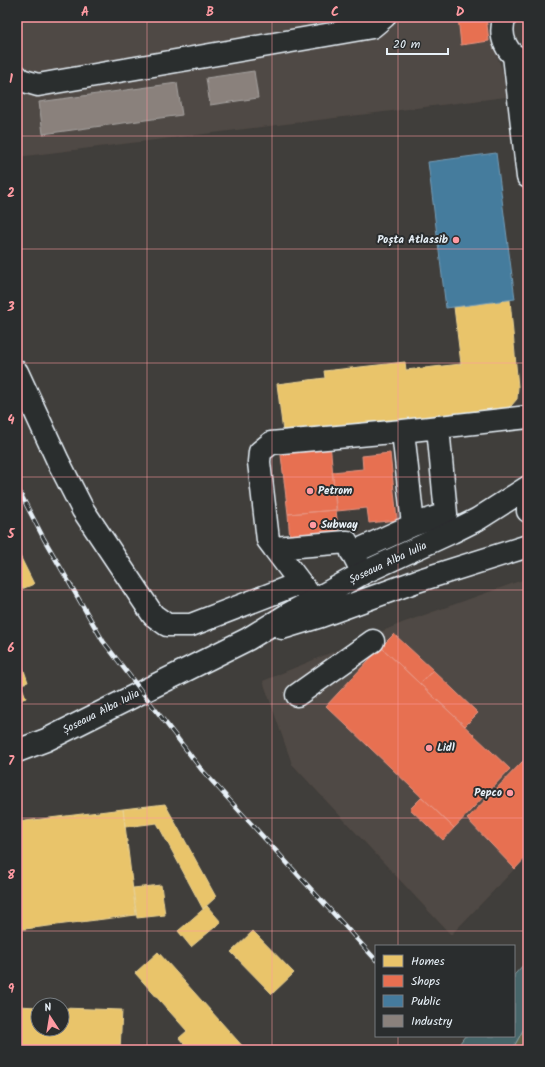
<svg xmlns="http://www.w3.org/2000/svg" width="545" height="1067" font-family="Kalam,sans-serif">
<style>
.built{fill:#504944}
.green{fill:#61664c;stroke:#a4aca2}
.water{fill:#476569;stroke:#879da2}
.homes{fill:#e9c46a;stroke:#e9d295}
.shops{fill:#e76f51;stroke:#e79683}
.public{fill:#457b9d;stroke:#769eb8}
.industry{fill:#8a817c;stroke:#a6a3a1}
.lines{fill:none;stroke-linecap:round;stroke-linejoin:round}
.minor-casing{stroke:#e8f1f8;stroke-width:25}
.major-casing{stroke:#e8f1f8;stroke-width:25}
.minor{stroke:#2a2d2e;stroke-width:22}
.major{stroke:#2a2d2e;stroke-width:22}
.rail-casing{stroke:#e8f1f8;stroke-width:4.5}
.rail{stroke:#2a2d2e;stroke-width:3;stroke-dasharray:9;stroke-linecap:butt}
.grid{fill:none;stroke:#ff9aa2;stroke-width:1;stroke-opacity:0.55}
.poi-dot{fill:#ff9aa2;stroke:#2a2d2e;stroke-width:1.5}
.labels{text-anchor:middle;dominant-baseline:central;stroke-width:4;stroke-linejoin:round;paint-order:stroke}
.poi-label{font-size:11px;font-weight:bold;fill:#e8f1f8;stroke:#2a2d2e;text-anchor:start}
.street-label{font-size:11px;fill:#e8f1f8;stroke:#2a2d2e}
.neatline{fill:none;stroke:#ff9aa2;stroke-width:1.5}
.grid-label{font-size:13px;text-anchor:middle;font-weight:bold;fill:#ff9aa2}
</style>
<rect width="100%" height="100%" fill="#403e3b"/>
<filter id="ink" filterUnits="userSpaceOnUse"><feTurbulence type="fractalNoise" baseFrequency=".025" numOctaves="2"/><feDisplacementMap in="SourceGraphic" scale="8" xChannelSelector="R" yChannelSelector="G"/><feConvolveMatrix kernelMatrix="1 2 1 2 8 2 1 2 1" color-interpolation-filters="sRGB"/></filter>
<g filter="url(#ink)">
<path class="built" d="M17,17h474l-1,5 4,26 8,21 4,28 -489,60z
M528,578v277l-77,80 -159,-171 -29,-83 139,-58z"/>
<path class="green" d="M528,1021v29h-16z"/>
<path class="water" d="M528,960v61l-16,29h-57l10,-14h49v-61z"/>
<path class="homes" d="M510,300l8,87 -1,12 -6,7 -13,5 -215,21 -6,-48 48,-6 -1,-7 81,-9 1,8 55,-6 -7,-57z
M17,550l17,34 -17,7z
M21,662l7,20 -7,2 5,14 -9,3v-38z
M165,804l51,93 -13,12 -46,-86 -32,4 -2,-18z
M123,809l13,106 -119,15v-108z
M161,885l4,30 -28,3 -4,-30z
M207,906l14,16 -30,25 -13,-16z
M253,931l41,42 -22,21 -41,-42z
M158,952l88,98h-57l-10,-12 8,-7 -52,-58z
M17,1006l21,1v22h24v-21l60,2 -2,40h-103z"/>
<path class="shops" d="M458,17h28l3,24 -28,4z
M330,442l6,68 -48,4 -8,-67z
M390,453l7,67 -28,3 -2,-15 -30,3 -5,-39 31,-3 -1,-13z
M336,510l3,27 -49,4 -2,-27z
M394,634l39,36 -13,14 -39,-37z
M381,647l129,122 -56,59 -128,-122z
M433,670l45,43 -13,13 -45,-42z
M528,756v12l-6,-6z
M522,762l6,6v87l-13,14 -48,-50z
M422,797l32,31 -11,12 -33,-31z"/>
<path class="public" d="M496,153l19,146 -69,9 -18,-146z"/>
<path class="industry" d="M254,71l4,27 -48,7 -4,-27z
M177,83l5,32 -139,19 -4,-32z"/>
<g class="lines">
<defs>
<path id="minor" d="M17,76l4,4 17,5 334,-58 12,-10
M17,372l41,89 25,49 70,105 14,10h24l109,-42
M413,525l33,-11 -8,-87
M274,548l34,45
M352,553l61,-28 -10,-94
M363,573l-16,-31 -73,6 -6,-8 -9,-78 1,-10 11,-9 132,-12 125,-14
M297,695l76,-54"/>
<path id="major" d="M505,17c-7,18 1,41 22,43
M514,55l14,122
M528,495v16
M282,628l39,-12 96,-35 111,-35
M17,751l29,-11 202,-101 39,-24 76,-42 89,-41 26,-13 50,-32"/>
</defs>
<use href="#minor" class="minor-casing"/>
<use href="#major" class="major-casing"/>
<use href="#minor" class="minor"/>
<use href="#major" class="major"/>
<defs>
<path id="rail" d="M17,487l27,52 59,102 98,128 175,191"/>
</defs>
<use href="#rail" class="rail-casing"/>
<use href="#rail" class="rail"/>
</g>
</g>
<path class="grid" d="M147,17v1033M272,17v1033M398,17v929M17,136h511M17,249h511M17,363h511M17,477h511M17,590h511M17,704h511M17,818h511M17,931h511M398,1036v14"/>
<g class="poi-dot">
<circle cx="456" cy="240" r="4"/>
<circle cx="310" cy="491" r="4"/>
<circle cx="313" cy="525" r="4"/>
<circle cx="429" cy="748" r="4"/>
<circle cx="510" cy="793" r="4"/>
</g>
<g class="labels">
<g class="poi-label">
<text x="448" y="240" text-anchor="end">Poșta Atlassib</text>
<text x="318" y="491">Petrom</text>
<text x="321" y="525">Subway</text>
<text x="437" y="748">Lidl</text>
<text x="502" y="793" text-anchor="end">Pepco</text>
</g>
<g class="street-label">
<text transform="translate(388 563) rotate(-25)">Șoseaua Alba Iulia</text>
<text transform="translate(101 712) rotate(-27)">Șoseaua Alba Iulia</text>
</g>
</g>
<rect width="545" height="1067" fill="none" stroke="#2a2d2e" stroke-width="44"/>
<rect x="375" y="945" width="140" height="92" fill="#2a2d2e" stroke="#767b7f"/>
<rect x="383" y="955" width="20" height="12" fill="#e9c46a" stroke="#767b7f"/>
<text x="411" y="965" font-size="12" fill="#e8f1f8">Homes</text>
<rect x="383" y="975" width="20" height="12" fill="#e76f51" stroke="#767b7f"/>
<text x="411" y="985" font-size="12" fill="#e8f1f8">Shops</text>
<rect x="383" y="995" width="20" height="12" fill="#457b9d" stroke="#767b7f"/>
<text x="411" y="1005" font-size="12" fill="#e8f1f8">Public</text>
<rect x="383" y="1015" width="20" height="12" fill="#8a817c" stroke="#767b7f"/>
<text x="411" y="1025" font-size="12" fill="#e8f1f8">Industry</text>
<g transform="translate(50 1017) rotate(348)"><circle r="19" fill="#2a2d2e" stroke="#767b7f"/>
<path d="M0-3L7 15L0 10L-7 15Z" fill="#ff9aa2"/>
<text y="-6" font-size="11" font-weight="bold" text-anchor="middle" fill="#e8f1f8">N</text>
</g>
<path d="M387 48v6h61v-6" fill="none" stroke="#e8f1f8" stroke-width="2"/>
<text x="393" y="48" font-size="12" fill="#e8f1f8" stroke="#2a2d2e" stroke-width="3" paint-order="stroke">20 m</text>
<rect x="22" y="22" width="501" height="1023" class="neatline"/>
<g class="grid-label">
<text x="85" y="16">A</text>
<text x="210" y="16">B</text>
<text x="335" y="16">C</text>
<text x="460" y="16">D</text>
<text x="11" y="83">1</text>
<text x="11" y="197">2</text>
<text x="11" y="311">3</text>
<text x="11" y="424">4</text>
<text x="11" y="538">5</text>
<text x="11" y="652">6</text>
<text x="11" y="765">7</text>
<text x="11" y="879">8</text>
<text x="11" y="993">9</text>
</g>
</svg>
